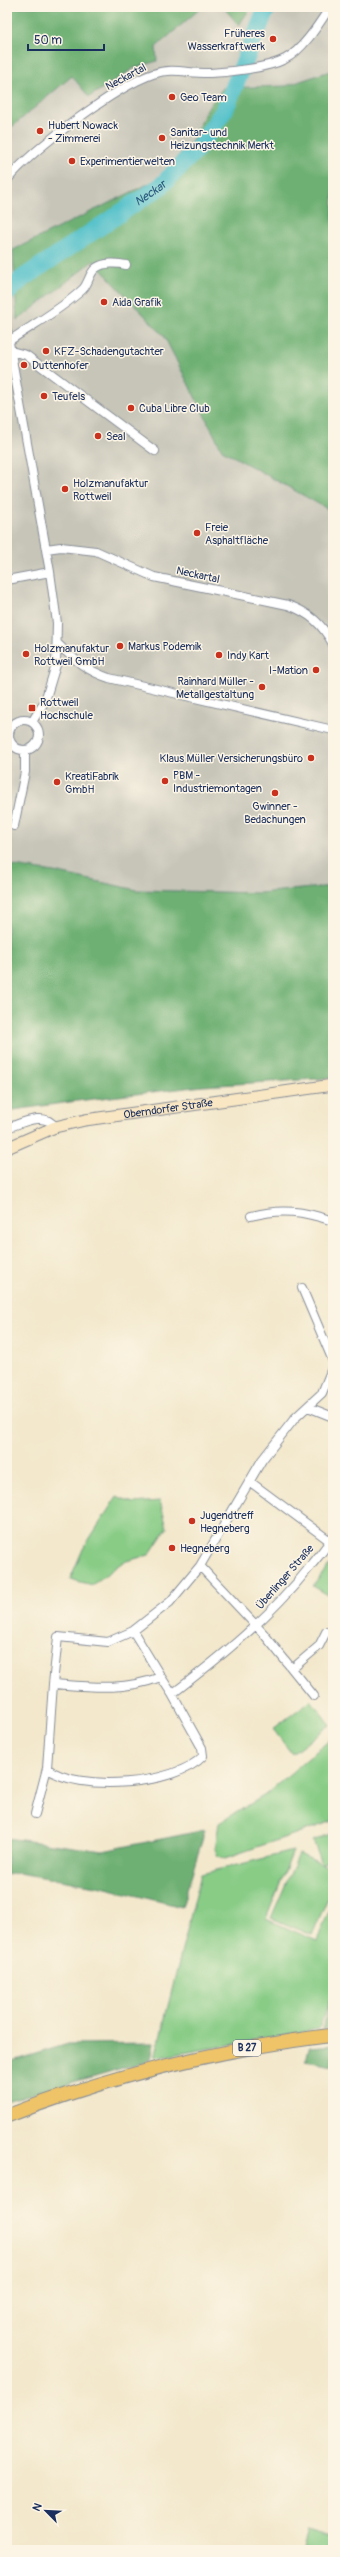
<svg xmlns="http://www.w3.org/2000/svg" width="340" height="2557" font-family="Pangolin,sans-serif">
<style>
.industrial{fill:#c6c5b8}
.green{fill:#88cc86;stroke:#527e72}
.forest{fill:#6eb073;stroke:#447068}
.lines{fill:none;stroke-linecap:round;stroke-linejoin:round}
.river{stroke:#53c1ca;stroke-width:18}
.street-casing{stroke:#878c95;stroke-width:10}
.secondary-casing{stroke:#878c95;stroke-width:13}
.primary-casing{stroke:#878c95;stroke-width:15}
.street{stroke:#fff;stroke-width:8}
.secondary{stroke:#f9e7c3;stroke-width:11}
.primary{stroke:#efc469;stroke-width:13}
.poi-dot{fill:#c8321e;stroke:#fcf5e5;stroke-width:1.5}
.labels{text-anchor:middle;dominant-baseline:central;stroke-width:3;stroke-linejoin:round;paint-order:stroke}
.shield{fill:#fcf5e5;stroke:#5e6a86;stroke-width:1}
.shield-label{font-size:10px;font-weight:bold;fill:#1b2f5e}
.poi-label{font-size:11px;fill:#1b2f5e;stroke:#fcf5e5;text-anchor:start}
.street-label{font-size:11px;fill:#1b2f5e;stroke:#fcf5e5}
.water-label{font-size:12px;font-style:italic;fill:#2c5b7e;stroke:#fcf5e5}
</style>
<rect width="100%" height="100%" fill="#fcf5e5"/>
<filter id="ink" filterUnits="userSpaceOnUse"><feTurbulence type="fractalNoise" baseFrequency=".025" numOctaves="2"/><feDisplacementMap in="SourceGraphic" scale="8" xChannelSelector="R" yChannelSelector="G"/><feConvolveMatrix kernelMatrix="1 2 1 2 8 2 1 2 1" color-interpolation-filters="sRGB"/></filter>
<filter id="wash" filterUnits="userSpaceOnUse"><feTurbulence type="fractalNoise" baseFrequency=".012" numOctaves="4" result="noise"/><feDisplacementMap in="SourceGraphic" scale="16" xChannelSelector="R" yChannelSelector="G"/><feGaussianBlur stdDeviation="0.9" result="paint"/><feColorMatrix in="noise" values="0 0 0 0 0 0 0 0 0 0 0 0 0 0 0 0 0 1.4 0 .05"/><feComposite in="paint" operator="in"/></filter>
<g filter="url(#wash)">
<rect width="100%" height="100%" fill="#f3e8cc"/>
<path class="industrial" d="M202,7h21l16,18 12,-18h82v63l-47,16 -63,2 -16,21 -15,32 -36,39 -143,70 4,70 76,-59 71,75 58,114 111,62v374l-5,1 -69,6 -122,-3 -83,-18 -47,-7v-734l65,-55 17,21 45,-29 23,-7 -1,-14z"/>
<path class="green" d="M117,1496l16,7 27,-2 7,27 -18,27 -26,7 -31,23 -22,-6 13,-30z
M333,1560v38l-20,-12z
M311,1700l19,25 -38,29 -19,-25z
M333,1737v84l-108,37 -7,-2 -3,-7 4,-26 46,-28z
M332,1833l1,26 -11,5 -9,-23z
M293,1851l-27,68 51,22 16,-42v101l-4,1 -10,28 -164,29 46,-184z
M299,1854l34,15v17l-21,49 -41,-17z
M308,2532l25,7v11h-30z"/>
<path class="forest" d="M7,7h195l-46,40 1,14 -23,7 -45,29 -17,-21 -65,55z
M223,7h28l-12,18z
M333,70v442l-111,-62 -58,-114 -71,-75 -76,60 -4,-71 143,-70 36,-39 15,-32 16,-21 63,-2z
M7,865l47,7 83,18 122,3 74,-7v192l-130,8 -126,15 -63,9 -7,8z
M205,1830l-23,77 -80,-20 -84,-14 -11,2v-37l96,13z
M333,2002v26l-10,1 6,-26z
M154,2043l-3,17 -144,41 2,-39 59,-18z
M333,2045v21l-27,-5 3,-14z"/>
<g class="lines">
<path class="river" id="s1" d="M7,293l16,-15 138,-92 37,-38 27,-39 42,-102"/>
</g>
</g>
<g filter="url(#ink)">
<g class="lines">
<defs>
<path id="street" d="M7,180c26,-31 108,-93 146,-106 20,-7 37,0 57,-1 20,-1 58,-5 75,-14 18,-9 34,-35 45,-52
M7,331l43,241 7,51 -1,42 -11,36 -13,21
M9,341c25,-17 53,-32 74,-52 6,-6 6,-16 13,-21 8,-6 22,-5 30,-3
M11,351l15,4 129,96
M46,549l15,-2 35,4 58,26 134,28c22,8 34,19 45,39
M7,580l43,-8
M58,644c16,16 30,27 51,34l224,52
M9 735a15 15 0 1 1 30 0a15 15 0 1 1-30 0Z
M14,826l11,-54v-22
M7,1128c15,-5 38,-17 48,-1
M251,1216c31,-8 52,-5 82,5
M302,1288l31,73
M308,1407l25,10
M249,1481l81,60
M200,1566l63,67 51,63
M133,1631l37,-29 30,-36 62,-106 33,-42 27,-25 11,-27
M292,1669l27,-23 7,-14
M53,1684l5,-47 50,5 25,-11 28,46
M47,1768l6,-84c40,3 70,7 108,-7l11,17
M35,1814l12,-46c30,25 130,17 156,-12l-1,-8 -30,-54c50,-38 98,-77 137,-126 8,-10 18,-21 24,-32"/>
<g id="secondary">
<path id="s2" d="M7,1148l48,-21 30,-7 248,-35"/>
</g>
<path id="primary" d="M7,2116c105,-41 214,-67 326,-81"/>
</defs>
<use href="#street" class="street-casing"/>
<use href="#secondary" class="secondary-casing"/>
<use href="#primary" class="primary-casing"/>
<use href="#street" class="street"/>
<use href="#secondary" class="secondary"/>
<use href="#primary" class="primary"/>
</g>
</g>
<g class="poi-dot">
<circle cx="273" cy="39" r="4"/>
<circle cx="172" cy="97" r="4"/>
<circle cx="40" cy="131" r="4"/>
<circle cx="162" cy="138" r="4"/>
<circle cx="72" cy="161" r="4"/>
<circle cx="104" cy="302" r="4"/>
<circle cx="46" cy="351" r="4"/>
<circle cx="24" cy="365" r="4"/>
<circle cx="44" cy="396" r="4"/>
<circle cx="131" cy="408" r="4"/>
<circle cx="98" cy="436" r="4"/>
<circle cx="65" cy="489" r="4"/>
<circle cx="197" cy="533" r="4"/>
<circle cx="120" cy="646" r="4"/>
<circle cx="26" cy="654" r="4"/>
<circle cx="219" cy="655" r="4"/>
<circle cx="316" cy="670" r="4"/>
<circle cx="262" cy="687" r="4"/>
<rect x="28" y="704" width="8" height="8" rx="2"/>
<circle cx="311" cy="758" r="4"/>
<circle cx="165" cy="781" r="4"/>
<circle cx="57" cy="782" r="4"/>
<circle cx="275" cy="793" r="4"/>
<circle cx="192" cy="1521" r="4"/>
<circle cx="172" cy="1548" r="4"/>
</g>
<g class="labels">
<rect class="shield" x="233" y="2040" width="28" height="16" rx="3"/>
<g class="shield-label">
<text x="247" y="2048">B 27</text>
</g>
<g class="poi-label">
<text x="265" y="33" text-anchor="end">Früheres<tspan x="265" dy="13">Wasserkraftwerk</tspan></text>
<text x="180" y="97">Geo Team</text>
<text x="48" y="125">Hubert Nowack<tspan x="48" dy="13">- Zimmerei</tspan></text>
<text x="170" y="132">Sanitar- und<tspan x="170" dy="13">Heizungstechnik Merkt</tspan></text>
<text x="80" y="161">Experimentierwelten</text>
<text x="112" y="302">Aida Grafik</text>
<text x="54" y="351">KFZ-Schadengutachter</text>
<text x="32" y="365">Duttenhofer</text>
<text x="52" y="396">Teufels</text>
<text x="139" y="408">Cuba Libre Club</text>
<text x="106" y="436">Seal</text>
<text x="73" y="483">Holzmanufaktur<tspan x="73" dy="13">Rottweil</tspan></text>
<text x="205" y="527">Freie<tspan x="205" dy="13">Asphaltfläche</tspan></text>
<text x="128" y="646">Markus Podemik</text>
<text x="34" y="648">Holzmanufaktur<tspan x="34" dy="13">Rottweil GmbH</tspan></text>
<text x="227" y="655">Indy Kart</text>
<text x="308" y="670" text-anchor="end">I-Mation</text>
<text x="254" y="681" text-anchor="end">Rainhard Müller -<tspan x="254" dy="13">Metallgestaltung</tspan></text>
<text x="40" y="702">Rottweil<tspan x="40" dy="13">Hochschule</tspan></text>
<text x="303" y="758" text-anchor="end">Klaus Müller Versicherungsbüro</text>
<text x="173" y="775">PBM -<tspan x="173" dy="13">Industriemontagen</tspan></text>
<text x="65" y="776">KreatiFabrik<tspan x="65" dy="13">GmbH</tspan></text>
<text x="275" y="806" text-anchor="middle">Gwinner -<tspan x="275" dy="13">Bedachungen</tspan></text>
<text x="200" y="1515">Jugendtreff<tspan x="200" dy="13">Hegneberg</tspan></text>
<text x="180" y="1548">Hegneberg</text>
</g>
<g class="street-label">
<text transform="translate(126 77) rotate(-28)">Neckartal</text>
<text transform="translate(198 575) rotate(12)">Neckartal</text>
<text stroke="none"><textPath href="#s2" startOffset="167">Oberndorfer Straße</textPath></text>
<text transform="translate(285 1577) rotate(-49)">Überlinger Straße</text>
</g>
<g class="water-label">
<text stroke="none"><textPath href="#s1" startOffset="175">Neckar</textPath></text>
</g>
</g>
<rect width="340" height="2557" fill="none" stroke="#fcf5e5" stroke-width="24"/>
<g transform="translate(46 2511) rotate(294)" stroke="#fcf5e5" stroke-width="3" paint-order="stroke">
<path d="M0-3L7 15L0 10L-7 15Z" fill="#1b2f5e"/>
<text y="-6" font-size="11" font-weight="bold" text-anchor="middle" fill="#1b2f5e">N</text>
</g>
<path d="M28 44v6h76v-6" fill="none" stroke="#1b2f5e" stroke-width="2"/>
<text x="34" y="44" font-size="12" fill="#1b2f5e" stroke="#fcf5e5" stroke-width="3" paint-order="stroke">50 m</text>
</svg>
